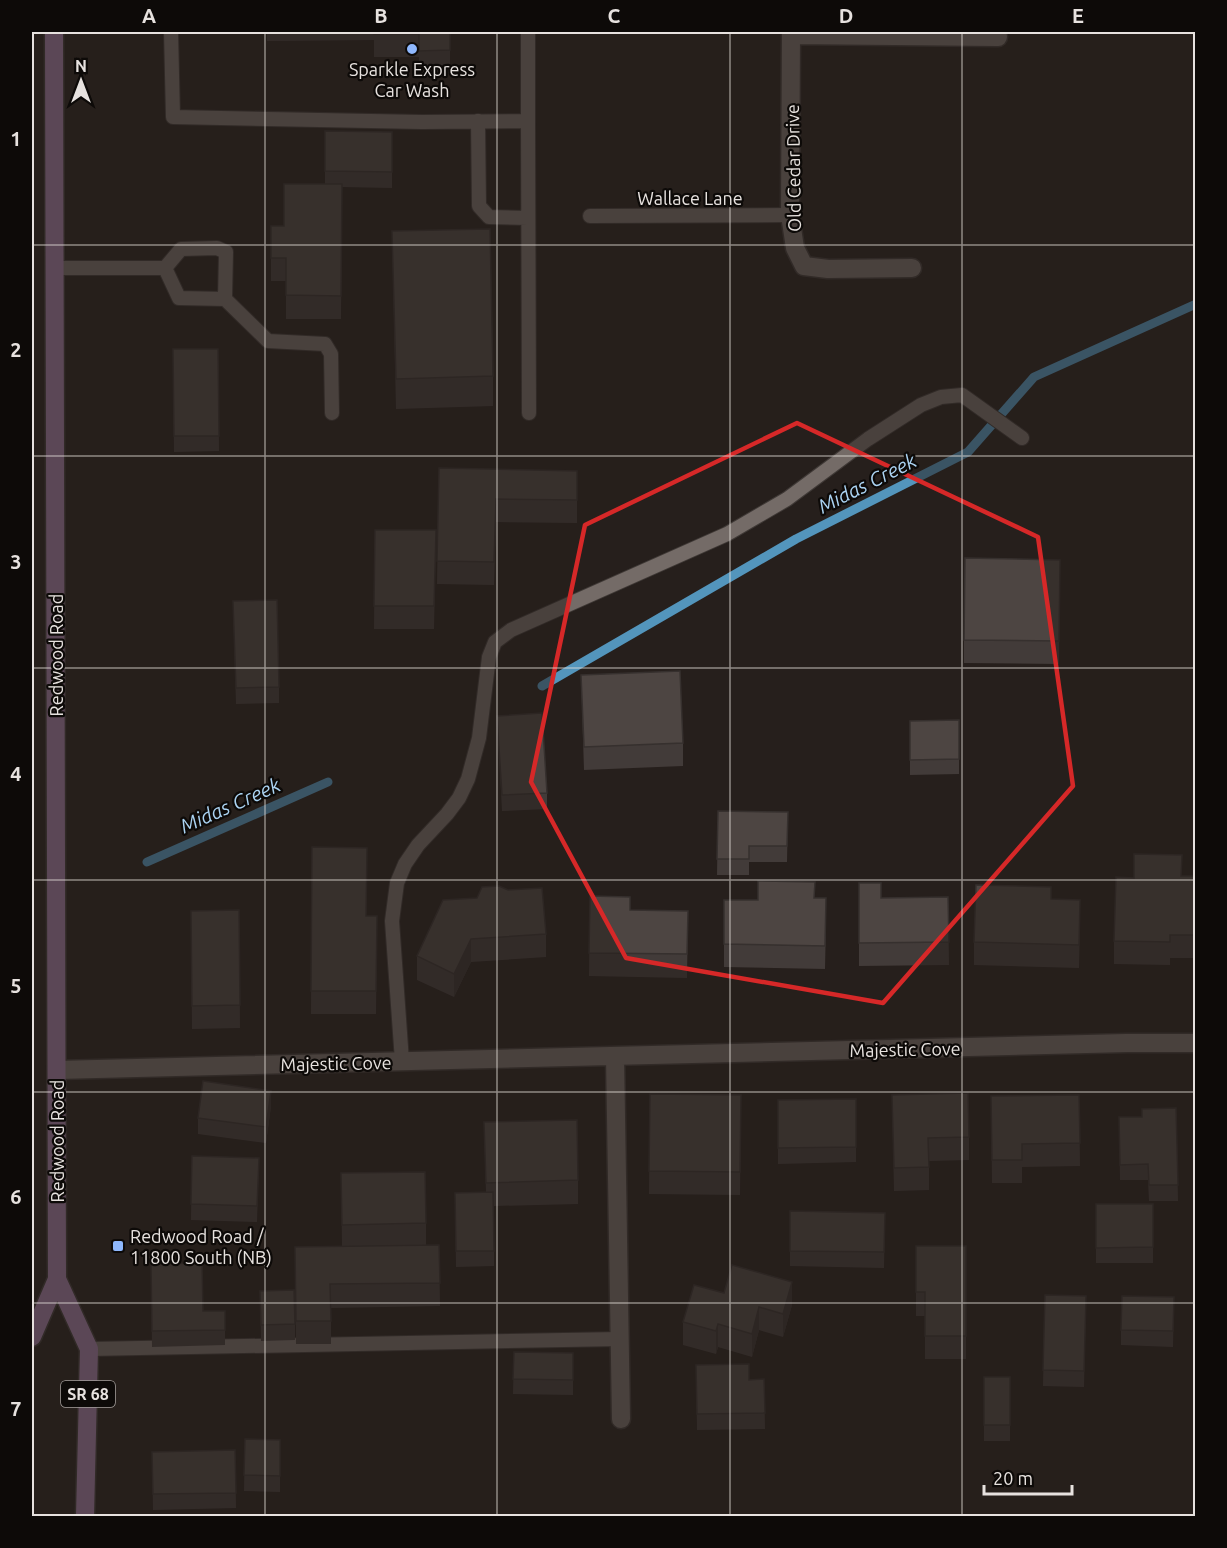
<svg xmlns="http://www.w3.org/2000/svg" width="1227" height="1548" font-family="Ubuntu,sans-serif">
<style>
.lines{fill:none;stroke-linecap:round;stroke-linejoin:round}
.stream{stroke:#5395bc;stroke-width:9}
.service-casing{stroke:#3f3936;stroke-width:16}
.minor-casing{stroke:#3f3936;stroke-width:21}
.primary-casing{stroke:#3f3936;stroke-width:21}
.service{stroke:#746b67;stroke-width:14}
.minor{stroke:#746b67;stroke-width:18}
.primary{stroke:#9c789e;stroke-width:18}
.wall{fill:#423b39}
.shaded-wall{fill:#36302e}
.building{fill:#4d4542;stroke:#36302e;stroke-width:1.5}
.marked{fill:none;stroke:#d62828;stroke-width:4.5;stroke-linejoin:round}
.grid{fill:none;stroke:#e7e2df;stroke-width:1.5;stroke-opacity:0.55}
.poi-dot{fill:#8fb8fd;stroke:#0d0a08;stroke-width:2}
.labels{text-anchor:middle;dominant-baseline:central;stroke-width:4.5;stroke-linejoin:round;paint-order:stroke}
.shield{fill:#0d0a08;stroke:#a6a19e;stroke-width:1.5}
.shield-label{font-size:16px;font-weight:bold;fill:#e7e2df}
.poi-label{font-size:18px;fill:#e7e2df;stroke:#0d0a08}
.street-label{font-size:18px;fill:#e7e2df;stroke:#0d0a08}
.water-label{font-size:20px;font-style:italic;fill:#abd3f2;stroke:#0d0a08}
.neatline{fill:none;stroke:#e7e2df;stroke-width:2}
.grid-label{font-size:20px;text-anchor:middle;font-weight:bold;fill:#e7e2df}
</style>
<rect width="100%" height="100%" fill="#261f1c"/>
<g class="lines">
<path class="stream" d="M542,686l254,-147 172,-87 66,-75 162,-73
M147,862l181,-80"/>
<defs>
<path id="service" d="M171,32l2,85 249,5 106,-1 1,292
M528,32v89
M478,121l1,85 10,11 39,1
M590,216l200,-1
M55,268h110l16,-19 36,-1 9,4 -1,47 -46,-1 -14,-30
M225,299l43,42 57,3 6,10 1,59
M402,1061l-10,-140 5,-38 8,-19 13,-19 29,-31 12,-16 9,-19 11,-41 10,-81 6,-15 16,-12 216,-96 60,-35 81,-60 53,-34 20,-8 21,-2 60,43
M89,1349l531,-10"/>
<path id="minor" d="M791,32l-1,183 5,33 9,18 24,3 84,-1
M791,35l207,2
M615,1056l6,363
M57,1070l1070,-27h69"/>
<path id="primary" d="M57,1279l32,70 -4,167
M32,1337l25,-58 -3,-1247"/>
</defs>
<use href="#service" class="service-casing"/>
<use href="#minor" class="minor-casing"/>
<use href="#primary" class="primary-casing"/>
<use href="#service" class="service"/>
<use href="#minor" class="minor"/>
<use href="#primary" class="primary"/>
</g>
<path class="wall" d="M267,32h183v41l-31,1v-17h-45v-17l-107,1z
M325,131l67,1v56l-50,-1 -1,132h-55v-38h-15v-55h13l41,-42z
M392,231l101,145v30l-97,3z
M173,349h45l1,102 -45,1z
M439,468l138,26v29l-81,-1 -2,63 -57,-1z
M375,530h61l-2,99h-60z
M1060,560l-1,104 -95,-1v-23z
M233,601l46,86v16l-43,1z
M581,675l102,68v23l-99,4z
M497,716l50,77v16l-45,2z
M959,720v54l-49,1v-54z
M718,811l70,1 -1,50h-38v13h-32z
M312,847l54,69h11l-1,98h-65z
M1182,876h14v82h-26v7l-56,-1v-23l20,-63z
M859,883l22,15 67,-1 1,68 -90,1z
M590,896l40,14 58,1 -1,67 -98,-2z
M815,898l11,24 -1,47 -101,-2v-67h34z
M1051,899l29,24 -1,45 -105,-3v-23z
M443,900l103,34v23l-75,5 -17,35 -37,-17v-24z
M239,910l1,118 -48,1 -1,-118z
M650,1094l91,1 -1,100 -91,-1z
M892,1095l77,42v23l-40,1v29l-35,1z
M1079,1095l1,71 -58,1v16h-30l-1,-87z
M856,1099v63l-78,2v-64z
M271,1106l-5,37 -68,-9v-16z
M1176,1108l2,93h-29l-1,-21h-28l-1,-63h23z
M484,1122l94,58v24l-84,2v60l-38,1 -1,-74 31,-1z
M192,1156l67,2 -2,64 -66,-2z
M341,1173l85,50v22h13l1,61 -109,2v36h-35l-1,-97 47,-1z
M1096,1204h57v59h-57z
M790,1211l95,2 -1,55 -94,-2z
M916,1246h50v113h-41v-43h-9z
M151,1264l52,47h22v34l-73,2z
M260,1291l35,33v16l-34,1z
M724,1293l68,12 -9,32 -24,-7 -7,27 -34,-10 -2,7 -33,-9v-23z
M1045,1295l41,1 -2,91 -41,-1z
M1174,1297l-1,50 -52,-2v-15z
M514,1352l59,1v42l-60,-1z
M696,1365l53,15 15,-1 1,50 -68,1z
M984,1377h26v64h-26z
M245,1439l35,1v52l-36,-1z
M235,1450l1,58 -83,2 -1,-58z"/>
<path class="shaded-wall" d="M471,939v23l-17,35v-23z
M271,1091v15l-5,37v-16z
M792,1282v23l-9,32v-23z
M759,1307v23l-7,27v-23z
M718,1324v23l-2,7v-23z"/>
<path class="building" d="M374,32h76v18l-31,1v-17h-45z
M325,131l67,1v40l-67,-1z
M284,184h58l-1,112 -55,-1v-37h-15v-32h13z
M490,229l3,147 -97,3 -4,-148z
M173,349h45l1,87h-45z
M439,468l138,3v29l-81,-1 -2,63 -57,-1z
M375,530h61l-2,76h-60z
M965,558l95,2 -1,81 -95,-1z
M277,600l2,87 -43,1 -3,-87z
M680,671l3,72 -99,4 -3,-72z
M542,713l5,80 -45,2 -5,-79z
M959,720v39l-49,1v-39z
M718,811l70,1 -1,34h-38v13h-32z
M312,847l55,1 -1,68h11l-1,75h-65z
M1134,854l48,1 -1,21h15v59h-26v7l-56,-1 2,-64 18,1z
M758,881l57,1 -1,16h12l-1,48 -101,-2v-44h34z
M859,883h22v15l67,-1 1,45 -90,1z
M976,885l75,2v12l29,1 -1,45 -105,-3z
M499,886l9,4 34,-2 4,46 -75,5 -17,35 -37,-18 26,-56 34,-2 5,-11z
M590,896l40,1v13l58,1 -1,43 -98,-1z
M239,910l1,95 -48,1 -1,-95z
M203,1081l68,10 -5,36 -68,-9z
M968,1093l1,44 -41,1 1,29 -35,1 -2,-73z
M650,1094l91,1 -1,77 -91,-1z
M1079,1095l1,48 -58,1v16h-30l-1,-64z
M856,1099v48l-78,1v-48z
M1176,1108l2,77h-29l-1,-21 -28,1 -1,-48h23v-8z
M577,1120l1,60 -92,3 -2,-61z
M192,1156l67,2 -2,48 -66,-2z
M425,1172l1,51 -84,2 -1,-52z
M493,1192l1,59h-38l-1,-58z
M1096,1204h57v43l-57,1z
M790,1211l95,2 -1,39 -94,-1z
M439,1245l1,38 -110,1 1,37h-35l-1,-74z
M916,1246h50v90h-41v-44h-9z
M202,1263l1,48h22v19l-73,1 -1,-67z
M732,1265l60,17 -9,32 -24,-7 -7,27 -34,-10 -2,7 -33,-9 11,-37 30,8z
M294,1290l1,34 -34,1 -1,-34z
M1045,1295l41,1 -2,75 -41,-1z
M1122,1296l52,1 -1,34 -52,-1z
M514,1352l59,1v27l-60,-1z
M749,1364v16l15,-1 1,34 -68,1 -1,-49z
M984,1377h26v48h-26z
M245,1439l35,1v36l-36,-1z
M235,1450l1,43 -83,1 -1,-42z"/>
<path d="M0 0H1227V1548H0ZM797,423l241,114 35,249 -190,217 -257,-45 -95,-176 54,-257z" fill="#261f1c" fill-opacity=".55" fill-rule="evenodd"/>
<path class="marked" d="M797,423l241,114 35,249 -190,217 -257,-45 -95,-176 54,-257z"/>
<path class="grid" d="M265,32v1484M497,32v1484M730,32v1484M962,32v1484M32,245h1164M32,456h1164M32,668h1164M32,880h1164M32,1092h1164M32,1303h1164"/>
<g class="poi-dot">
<circle cx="412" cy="49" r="6"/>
<rect x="112" y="1240" width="12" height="12" rx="3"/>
</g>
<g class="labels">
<rect class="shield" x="61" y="1381" width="54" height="26" rx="4.5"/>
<g class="shield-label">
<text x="88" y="1394">SR 68</text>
</g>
<g class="poi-label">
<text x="412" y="69">Sparkle Express<tspan x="412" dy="21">Car Wash</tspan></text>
<text x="130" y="1236" text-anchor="start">Redwood Road /<tspan x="130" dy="21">11800 South (NB)</tspan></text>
</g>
<g class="street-label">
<text transform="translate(793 168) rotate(-91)">Old Cedar Drive</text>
<text x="690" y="198">Wallace Lane</text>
<text transform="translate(56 655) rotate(-90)">Redwood Road</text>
<text transform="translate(905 1049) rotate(-1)">Majestic Cove</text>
<text transform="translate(336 1063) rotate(-1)">Majestic Cove</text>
<text transform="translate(57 1141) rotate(-90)">Redwood Road</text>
</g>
<g class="water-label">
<text transform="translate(867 483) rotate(-27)">Midas Creek</text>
<text transform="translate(230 805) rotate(-24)">Midas Creek</text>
</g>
</g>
<rect width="1227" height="1548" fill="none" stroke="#0d0a08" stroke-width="66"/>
<g transform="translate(81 81)" stroke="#0d0a08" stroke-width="4.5" paint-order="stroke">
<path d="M0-4.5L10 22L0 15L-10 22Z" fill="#e7e2df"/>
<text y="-9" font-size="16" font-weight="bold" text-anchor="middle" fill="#e7e2df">N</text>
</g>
<path d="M984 1485v9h88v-9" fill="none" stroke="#e7e2df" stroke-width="3"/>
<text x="993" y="1485" font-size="18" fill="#e7e2df" stroke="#0d0a08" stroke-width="4.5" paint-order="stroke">20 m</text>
<rect x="33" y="33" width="1161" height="1482" class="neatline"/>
<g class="grid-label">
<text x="149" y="23">A</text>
<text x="381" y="23">B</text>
<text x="614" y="23">C</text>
<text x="846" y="23">D</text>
<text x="1078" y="23">E</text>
<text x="16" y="146">1</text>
<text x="16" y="357">2</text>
<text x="16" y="569">3</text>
<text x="16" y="781">4</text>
<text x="16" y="993">5</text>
<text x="16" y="1204">6</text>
<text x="16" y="1416">7</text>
</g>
</svg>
